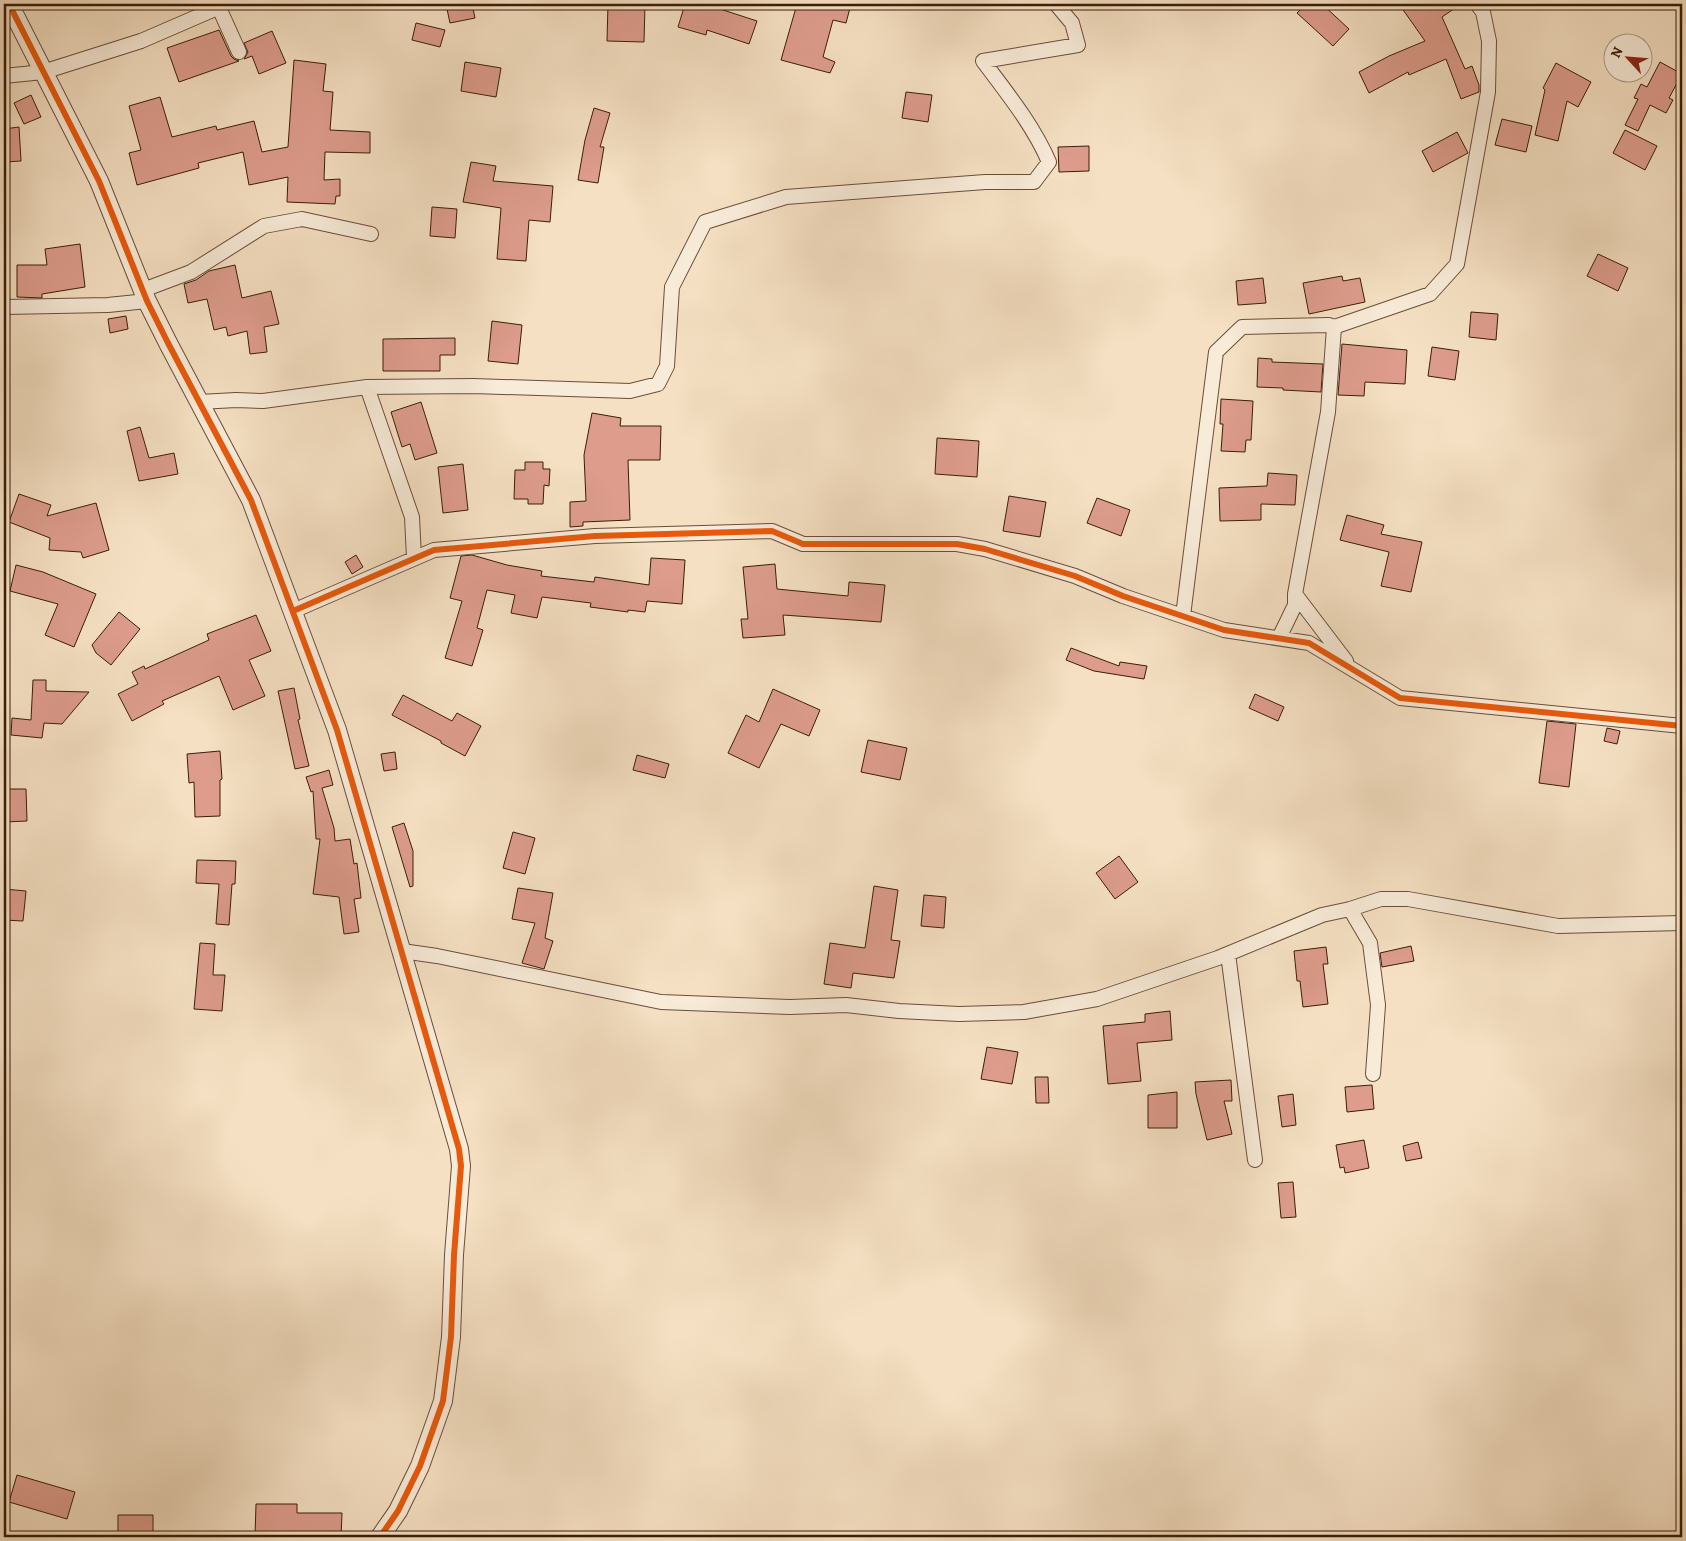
<svg xmlns="http://www.w3.org/2000/svg" width="1686" height="1541" font-family="Alegreya,serif">
<style>
.building{fill:#dd9c8c;stroke:#3b1d09}
.lines{fill:none;stroke-linecap:round;stroke-linejoin:round}
.minor-casing{stroke:#6a4e38;stroke-width:16}
.tertiary-casing{stroke:#6a4e38;stroke-width:20}
.minor{stroke:#f8ebd8;stroke-width:14}
.tertiary{stroke:#f8ebd8;stroke-width:18}
.cycleway-casing{stroke:#f8ebd8;stroke-width:9}
.cycleway{stroke:#e8590c;stroke-width:6}
</style>
<rect width="100%" height="100%" fill="#f5e0c3"/>
<filter id="stains"><feTurbulence type="fractalNoise" baseFrequency=".004" numOctaves="4"/><feColorMatrix values="0 0 0 0 .2 0 0 0 0 .09 0 0 0 0 .02 0 0 0 .5 -.17"/></filter>
<radialGradient id="worn" r=".72"><stop offset=".6" stop-color="#630" stop-opacity="0"/><stop offset="1" stop-color="#630" stop-opacity=".3"/></radialGradient>
<path class="building" d="M472,4l3,14 -25,5 -3,-14z
M608,4h37l-1,38 -37,-1z
M685,4h30l-1,3 43,14 -8,23 -42,-14 -1,5 -28,-8z
M797,4h54l-5,19 -13,-3 -10,37 12,5 -5,11 -49,-13z
M1306,4h16l27,25 -16,17 -36,-33z
M1399,4h62l-19,13 23,52 7,-3 7,19v7l-18,7 -15,-40 -37,16 -1,-3 -39,21 -10,-21 30,-16 36,-15z
M416,23l29,7 -5,17 -28,-7z
M219,30l12,26 3,3 5,2 -60,21 -12,-34z
M272,31l14,32 -27,11 -7,-18 -8,3 4,-7 -4,-9z
M294,60l32,4 -3,27 10,1 -3,38 40,2v21l-45,-1 -1,28 16,-1v17h-4l-1,8 -48,-2 1,-25 -39,8 -6,-33 -45,11 1,5 -62,17 -8,-32 12,-3 -12,-44 31,-9 12,40 44,-11 1,4 37,-9 8,31 26,-5z
M465,62l36,6 -5,29 -35,-6z
M1660,62l22,12 -13,24 4,2 -7,13 -16,-8 -12,26 -13,-6 13,-26 -4,-1 7,-14 6,3z
M1556,63l35,19 -13,25 -11,-6 -9,40 -23,-6 10,-45 -2,-2z
M906,92l26,3 -4,27 -26,-4z
M31,95l10,22 -17,7 -10,-21z
M594,108l16,5 -10,34h4l-6,36 -20,-3 7,-40z
M1502,119l30,7 -6,26 -31,-7z
M19,127l2,34 -17,1v-33z
M1625,130l32,16 -12,24 -32,-17z
M1457,132l11,21 -35,19 -11,-21z
M1089,146v25l-30,1 -1,-25z
M471,162l25,4 -3,15 60,5 -3,36 -21,-2 -3,41 -29,-2 4,-51 -38,-6z
M432,207l25,2 -2,29 -25,-2z
M80,244l5,43 -43,7v4l-25,-1v-32h30l-2,-16z
M1598,254l30,14 -10,23 -31,-15z
M235,265l7,33 29,-7 8,33 -15,3 3,25 -17,2 -3,-23 -19,5 -2,-9 -12,3 -7,-31 -19,4 -4,-19 12,-4 13,-9z
M1342,276l1,5 17,-3 5,24 -56,12 -6,-31z
M1263,278l3,25 -28,2 -2,-24z
M1471,312l27,2 -2,26 -27,-3z
M126,316l2,13 -18,4 -2,-14z
M492,321l30,4 -4,39 -30,-3z
M455,338v17h-15v16h-57v-32z
M1342,344l65,6 -2,34 -40,-2 -1,14 -26,-1z
M1432,347l27,4 -4,29 -27,-4z
M1258,358l14,1v3l51,2 -2,28 -38,-2v-2l-26,-1z
M1221,399l32,2 -2,39h-5l-1,12 -24,-1 2,-27h-3z
M421,402l16,51 -22,7 -5,-16 -8,3 -11,-35z
M592,413l29,5 -1,8h41l-1,34h-32l2,60 -47,2v4l-13,1v-25l16,-1 -2,-46z
M140,427l9,31 25,-5 4,21 -39,7 -12,-50z
M937,438l42,3 -2,36 -42,-3z
M525,462h18v7h7l-1,17 -5,-1 -1,19h-15v-5h-14l1,-29h10z
M463,464l5,46 -25,3 -5,-46z
M1268,473l29,2 -2,30 -34,-1v16l-41,1 -1,-33 48,-2z
M19,494l32,11 -4,11 49,-13 13,47 -26,8 -2,-6 -32,-2 1,-12 -41,-16z
M1009,496l37,6 -6,35 -37,-6z
M1097,498l33,12 -9,26 -34,-13z
M1347,515l37,10 -3,9 41,8 -11,50 -30,-6 8,-34 -49,-12z
M356,555l7,12 -11,7 -7,-12z
M472,555l35,10 35,6 -1,5 53,6 1,-5 54,8 2,-27 34,2 -3,44 -35,-3 -2,11 -17,-2v2l-38,-5 1,-4 -49,-6 -5,21 -26,-5 4,-18 -28,-5 -10,38 6,2 -11,36 -27,-8 17,-57 -12,-3 11,-42z
M775,564l2,25 71,7 1,-14 36,3 -4,37 -98,-7 2,20 -42,3 -2,-19h7l-5,-52z
M16,565l27,7 53,22 -22,53 -29,-12 13,-31 -48,-13z
M119,612l21,17 -29,36 -15,-12 -4,-8z
M256,615l15,36 -22,9 16,36 -32,14 -14,-34 -57,25 2,3 -32,17 -14,-27 20,-10 -6,-12 12,-6 1,3 64,-29 -2,-6z
M1071,648l48,18 1,-4 27,4 -3,13 -50,-8 -28,-11z
M33,680h13v11l43,1 -27,32 -18,-1 -2,15 -31,-3 1,-17 19,2z
M294,688l6,31 -2,1 11,46 -14,3 -17,-78z
M773,689l47,21 -11,26 -28,-12 -22,44 -31,-15 18,-38 13,7z
M1255,694l29,13 -6,14 -29,-13z
M403,695l49,26 5,-8 24,13 -16,30 -24,-13v-2l-49,-26z
M1547,721l29,3 -7,63 -30,-4z
M1607,728l13,3 -3,13 -13,-3z
M868,740l39,8 -7,32 -39,-8z
M220,751l2,28 -2,1v36l-25,1 -1,-35 -5,1 -2,-29z
M395,752l2,17 -13,2 -3,-17z
M637,755l32,9 -4,14 -32,-8z
M329,770l4,15 -11,3 12,40 1,13 15,-2 4,25 3,-1 4,35 -7,1 5,33 -15,2 -5,-37 -26,-3 7,-55h-4l-3,-48 -2,1 -5,-15z
M4,789h22l1,32 -23,1z
M404,823l9,28v35l-3,1 -18,-60z
M513,832l22,6 -10,36 -22,-6z
M1119,856l19,26 -23,17 -19,-26z
M197,860l39,1 -1,23h-3l-3,41 -13,-1 3,-40 -23,-1z
M874,886l24,4 -7,50 9,1 -6,37 -41,-5 -2,15 -27,-4 6,-41 35,5z
M518,888l35,5 -8,45 8,3 -9,28 -22,-6 13,-40 -23,-4z
M4,889l22,2 -3,30 -19,-1z
M924,895l22,2 -2,31 -23,-2z
M200,943l15,1 -2,31h12l-3,36 -28,-2z
M1411,946l3,15 -32,6 -2,-14z
M1326,947l2,17h-5l5,40 -25,3 -3,-26h-3l-3,-30z
M1170,1011l2,29 -35,3 4,38 -33,3 -5,-58 42,-4v-8z
M987,1047l31,5 -6,32 -31,-5z
M1035,1077h13l1,26h-13z
M1231,1080l1,21h-8l8,33 -25,6 -11,-46 -1,-12z
M1372,1085l2,24 -27,3 -2,-25z
M1177,1092v36h-29v-33z
M1293,1094l3,31 -14,2 -4,-31z
M1364,1140l5,28 -24,5 -1,-6 -4,1 -4,-23z
M1418,1142l4,16 -16,3 -3,-15z
M1293,1182l3,35 -15,1 -3,-35z
M17,1475l58,17 -8,27 -58,-17z
M256,1504h41v9h45l-1,24h-86z
M118,1515h35v22h-35z"/>
<g class="lines">
<defs>
<path id="minor" d="M4,76l39,-4 98,-31 74,-32 5,1 19,42
M143,290l48,-18 73,-46 38,-7 69,15
M4,307l104,-2 39,-4
M367,387l45,130 2,41
M199,402l37,-2 27,1 104,-14 106,-1 157,5 28,-7 9,-18 5,-79 33,-65 81,-25 199,-15h49l15,-20c-16,-37 -42,-69 -66,-101l95,-16 -6,-22 -16,-19
M1295,594l51,67
M293,611l141,-61 161,-14 177,-5 31,13h154l28,5 90,27 48,20 101,34 85,13 91,55 282,28
M1183,616l33,-264 26,-25 87,-2 5,2 96,-33 27,-30 31,-172 1,-51 -6,-29 -6,-8
M1279,638l16,-33v-11l33,-182 6,-85
M1350,909l20,34 8,62 -5,69
M402,951l35,5 224,46 129,5 56,-2 53,6 60,3 65,-2 73,-13 121,-41 104,-43 28,-6 31,-10h27l150,27 124,-3
M1228,954l27,206"/>
<path id="tertiary" d="M9,4l90,177 48,120 21,42 83,157 86,230 122,419 2,17 -7,89 -3,82 -8,64 -23,65 -22,45 -18,26"/>
</defs>
<use href="#minor" class="minor-casing"/>
<use href="#tertiary" class="tertiary-casing"/>
<use href="#minor" class="minor"/>
<use href="#tertiary" class="tertiary"/>
<defs>
<path id="cycleway" d="M9,4l90,177 48,120 21,42 83,157 86,230 122,419 2,17 -7,89 -3,82 -8,64 -23,65 -22,45 -18,26
M293,611l141,-61 161,-14 177,-5 31,13h154l28,5 90,27 48,20 101,34 85,13 91,55 282,28"/>
</defs>
<use href="#cycleway" class="cycleway-casing"/>
<use href="#cycleway" class="cycleway"/>
</g>
<rect width="1686" height="1541" fill="none" stroke="#f5e0c3" stroke-width="20"/>
<rect x="5" y="5" width="1676" height="1531" fill="none" stroke="#3b1d09" stroke-width="2.5"/>
<rect x="10" y="10" width="1666" height="1521" fill="none" stroke="#3b1d09"/>
<g transform="translate(1628 58) rotate(296)"><circle r="24" fill="#f8ebd8" stroke="#ac9985"/>
<path d="M0-4L9 19L0 12L-9 19Z" fill="#8f2418"/>
<text y="-8" font-size="14" font-weight="bold" text-anchor="middle" fill="#3b1d09">N</text>
</g>
<rect width="100%" height="100%" filter="url(#stains)"/>
<rect width="100%" height="100%" fill="url(#worn)"/>
</svg>
